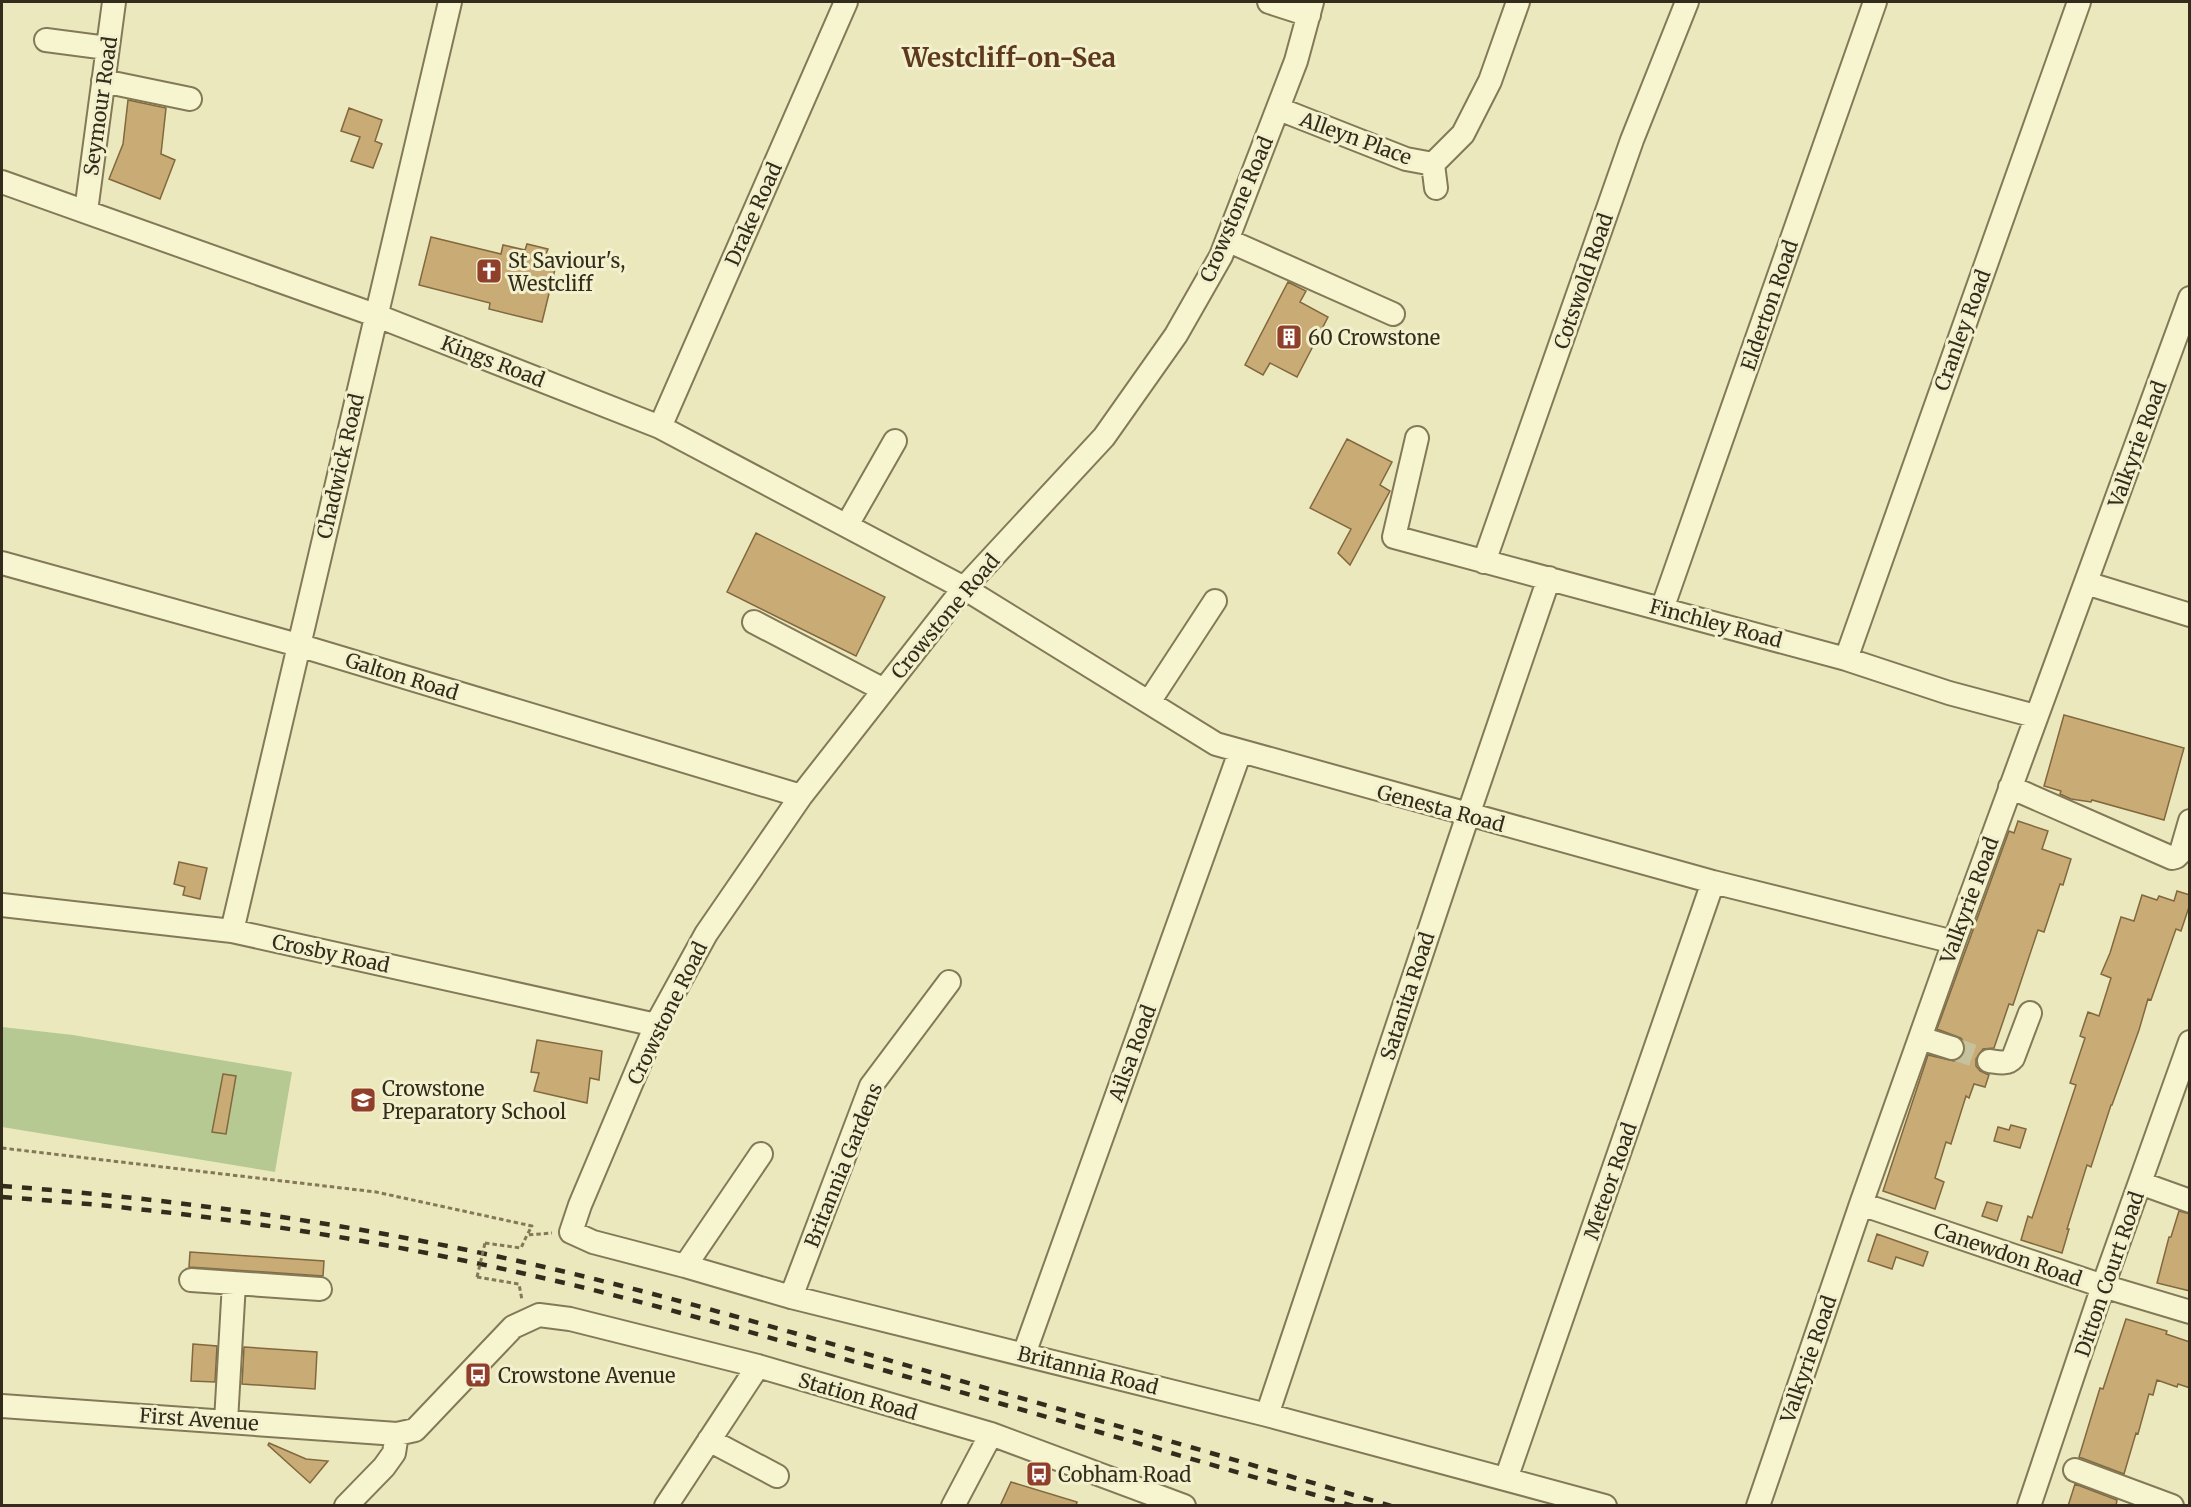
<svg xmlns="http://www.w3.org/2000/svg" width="2191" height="1507" font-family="Merriweather,serif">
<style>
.green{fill:#b6c993}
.building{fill:#c9ab75;stroke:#81683e;stroke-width:1.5}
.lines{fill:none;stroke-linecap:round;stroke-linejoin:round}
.minor-tunnel{stroke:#c7c29e;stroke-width:22;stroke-dasharray:22 11;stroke-linecap:butt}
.minor-casing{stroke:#837957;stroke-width:26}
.path{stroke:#837957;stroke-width:3;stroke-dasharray:4.5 3;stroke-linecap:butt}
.minor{stroke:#f7f4d0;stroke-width:22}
.rail{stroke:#332c1c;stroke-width:4.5;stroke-dasharray:10 10;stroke-linecap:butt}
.path-bridge{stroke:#837957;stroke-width:3;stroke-dasharray:4.5 3;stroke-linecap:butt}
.labels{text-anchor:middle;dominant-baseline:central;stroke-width:6;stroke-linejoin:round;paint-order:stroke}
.street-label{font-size:20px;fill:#332c1c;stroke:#f3f1cd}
.poi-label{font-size:20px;fill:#332c1c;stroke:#f3f1cd;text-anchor:start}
.district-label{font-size:26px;font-weight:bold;fill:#5e391d;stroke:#f3f1cd}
</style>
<rect width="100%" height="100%" fill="#ece8be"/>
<path class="green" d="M2,1027l71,8 219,37 -17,100 -273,-45z"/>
<path class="building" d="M128,100l38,8 -5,46 14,6 -15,39 -51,-20 14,-35z
M349,108l33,12 -7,21 7,3 -9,24 -22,-7 9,-24 -19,-6z
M431,237l70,17 2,-9 22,5 2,-6 21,5 -2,5 12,3 -16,65 -53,-13 1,-6 -71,-18z
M1288,282l18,9 -6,11 28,15 -31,60 -27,-14 -7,12 -18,-10z
M1347,439l45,23 -12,23 10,6 -40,74 -12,-12 13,-24 -41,-21z
M756,533l129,64 -29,59 -129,-64z
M2064,715l120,33 -20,72 -72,-20 -1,2 -20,-3 -11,-5 1,-3 -17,-5z
M2018,821l30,10 -6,18 29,10 -8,26 -3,-1 -16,48 -6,-2 -25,75 -4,-1 -15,44 -11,1 -7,10v7l4,5 9,4 -4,12 -11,-3 -5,14 -3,-2 -15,48 -5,-2 -11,36 9,4 -9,27 -52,-18 45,-136 26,6 7,-3 4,-5v-9l-4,-6 -24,-9 72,-198 5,2z
M179,862l28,6 -7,31 -17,-4 2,-8 -11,-3z
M2177,891l13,4v9l-9,27 -5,-2 -25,71 -3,-1 -9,31 -27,75h-1l-20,62 -4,-2 -20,64h2l-7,24 -41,-13 7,-24 4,2 44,-133 -6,-2 15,-45 -5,-2 8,-24 11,4 12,-38 -10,-4 9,-21 11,-36 13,4 8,-26 15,5 2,-4 15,5z
M537,1040l65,11 -3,29 -9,-2 -3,25 -53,-12 5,-18 -8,-1z
M223,1074l13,2 -10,58 -14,-2z
M2011,1125l15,4 -6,19 -26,-7 4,-14 11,3z
M1987,1202l15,4 -5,15 -15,-5z
M2179,1211l11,3v77l-33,-8 12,-46h2z
M1877,1234l51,18 -5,14 -27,-9 -4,12 -24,-8z
M190,1252l134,9 -1,15 -134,-9z
M2126,1319l41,12 -1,3 24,8v46l-12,-4 -1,3 -20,-7 -4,15 -4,-1 -11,40 -2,-1 -12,41 -45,-17 21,-69 3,1z
M193,1344l24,2 -2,36 -24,-1z
M244,1347l73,5 -2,37 -73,-5z
M269,1443l37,16 22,2 -18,22 -42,-38z
M1011,1482l66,20 -1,4h-76z
M2075,1484l42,16 -1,6h-48z"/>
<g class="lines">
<path class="minor-tunnel" d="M1952,1048l37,13"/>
<defs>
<path id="minor" d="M1269,2l40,13
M1312,2l-16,59 -75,195 -45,79 -72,102 -140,151 -163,208 -95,138 -50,91 -76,180 -9,27 22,10 92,24 106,31 476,118 338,91
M46,40l61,8
M103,81l87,18
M1279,109l127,50 27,5 30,-30 27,-53 28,-79
M1433,164l3,24
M2,182l373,133 285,112 304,161 252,156 497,138 241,60
M86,211l28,-209
M1227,240l166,74
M660,427l186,-425
M1417,438l-23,99 452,122 103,34 86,23
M847,525l48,-84
M1484,562l148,-422 55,-138
M2,563l296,82 503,151
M2086,583l104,32
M1662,609l213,-607
M754,622l130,68
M1846,659l233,-657
M1149,702l66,-101
M2010,787l162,71 4,-1 5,-5 9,-31
M2,905l230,26 424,94
M232,931l218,-929
M1920,1038l32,10
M1989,1061c9,1 18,4 24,-3l17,-45
M2140,1183l50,18
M1861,1204l242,82 87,26
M685,1266l76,-112
M191,1280l129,9
M791,1297l80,-211 78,-104
M1024,1354l216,-602
M2,1406l395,28 18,-4 98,-103 26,-12 31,4 188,47 233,68 193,72
M1267,1415l201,-600 81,-237
M226,1421l8,-138
M709,1440l68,36
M2075,1470l97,36
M1506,1479l207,-597
M346,1506l38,-39 10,-14 3,-19
M666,1506l92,-140
M953,1506l38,-72
M1758,1506l103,-302 93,-262 236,-644
M2029,1506l74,-220 87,-244"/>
</defs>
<use href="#minor" class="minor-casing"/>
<path class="path" d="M2,1148l374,44 156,34 -5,9
M485,1243l36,5 6,-13 25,-2
M477,1277l42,7 3,16"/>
<use href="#minor" class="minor"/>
<path class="rail" d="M2,1186c176,13 353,38 525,77 124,28 246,64 368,99 165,47 331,95 496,144
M2,1197c175,12 352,38 524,77 102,23 203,52 304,81 174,49 348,100 523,151"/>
<path class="path-bridge" d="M477,1277l8,-34"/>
</g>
<defs>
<symbol id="church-square" viewBox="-11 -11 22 22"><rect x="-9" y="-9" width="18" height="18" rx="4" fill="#90402a" stroke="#f3f1cd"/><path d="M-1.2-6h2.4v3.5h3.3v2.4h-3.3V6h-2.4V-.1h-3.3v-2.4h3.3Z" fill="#fff"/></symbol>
<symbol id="building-square" viewBox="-11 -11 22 22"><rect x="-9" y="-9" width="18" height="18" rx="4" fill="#90402a" stroke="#f3f1cd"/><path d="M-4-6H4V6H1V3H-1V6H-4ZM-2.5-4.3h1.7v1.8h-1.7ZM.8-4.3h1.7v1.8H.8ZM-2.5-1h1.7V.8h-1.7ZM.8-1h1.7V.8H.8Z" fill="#fff"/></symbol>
<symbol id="school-square" viewBox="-11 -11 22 22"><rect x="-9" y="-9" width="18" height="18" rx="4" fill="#90402a" stroke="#f3f1cd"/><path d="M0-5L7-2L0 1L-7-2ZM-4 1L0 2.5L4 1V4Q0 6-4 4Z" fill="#fff"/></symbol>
<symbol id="bus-square" viewBox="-11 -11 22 22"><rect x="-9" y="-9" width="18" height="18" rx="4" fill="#90402a" stroke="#f3f1cd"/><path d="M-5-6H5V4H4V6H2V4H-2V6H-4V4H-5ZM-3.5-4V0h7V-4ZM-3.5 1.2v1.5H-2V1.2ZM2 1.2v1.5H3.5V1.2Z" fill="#fff"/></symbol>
</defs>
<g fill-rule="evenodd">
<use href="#church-square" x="474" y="256" width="30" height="30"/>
<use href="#building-square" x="1274" y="322" width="30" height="30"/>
<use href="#school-square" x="348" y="1085" width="30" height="30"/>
<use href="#bus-square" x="463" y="1360" width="30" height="30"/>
<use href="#bus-square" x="1024" y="1459" width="30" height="30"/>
</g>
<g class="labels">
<g class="street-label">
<text transform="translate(100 106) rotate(-82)">Seymour Road</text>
<text transform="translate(1356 138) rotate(20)">Alleyn Place</text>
<text transform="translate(1236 209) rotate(-67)">Crowstone Road</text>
<text transform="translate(753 214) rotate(-66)">Drake Road</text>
<text transform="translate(1583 281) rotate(-71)">Cotswold Road</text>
<text transform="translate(1769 305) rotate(-71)">Elderton Road</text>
<text transform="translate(1962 330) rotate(-70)">Cranley Road</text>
<text transform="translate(493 361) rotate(21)">Kings Road</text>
<text transform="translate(2137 444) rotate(-70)">Valkyrie Road</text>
<text transform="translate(340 466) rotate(-77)">Chadwick Road</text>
<text transform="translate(945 616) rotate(-50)">Crowstone Road</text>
<text transform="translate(1716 623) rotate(15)">Finchley Road</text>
<text transform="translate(402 676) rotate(17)">Galton Road</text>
<text transform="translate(1441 808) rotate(15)">Genesta Road</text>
<text transform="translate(1969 900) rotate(-70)">Valkyrie Road</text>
<text transform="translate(331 953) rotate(12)">Crosby Road</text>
<text transform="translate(1407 996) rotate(-72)">Satanita Road</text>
<text transform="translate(667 1013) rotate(-64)">Crowstone Road</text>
<text transform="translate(1132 1053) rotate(-70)">Ailsa Road</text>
<text transform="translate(843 1165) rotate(-68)">Britannia Gardens</text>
<text transform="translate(1610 1181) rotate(-71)">Meteor Road</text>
<text transform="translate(2008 1254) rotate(19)">Canewdon Road</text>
<text transform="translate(2109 1274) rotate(-71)">Ditton Court Road</text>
<text transform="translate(1808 1359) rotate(-71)">Valkyrie Road</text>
<text transform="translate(1088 1370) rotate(14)">Britannia Road</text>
<text transform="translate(858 1396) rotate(16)">Station Road</text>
<text transform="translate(199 1419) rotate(4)">First Avenue</text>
</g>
<g class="poi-label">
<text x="508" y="260">St Saviour's,<tspan x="508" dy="23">Westcliff</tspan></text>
<text x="1308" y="337">60 Crowstone</text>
<text x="382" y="1088">Crowstone<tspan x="382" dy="23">Preparatory School</tspan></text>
<text x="498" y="1375">Crowstone Avenue</text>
<text x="1058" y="1474">Cobham Road</text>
</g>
<g class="district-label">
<text x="1009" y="57">Westcliff-on-Sea</text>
</g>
</g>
<rect width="2191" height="1507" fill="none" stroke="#332c1c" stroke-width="6"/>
</svg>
